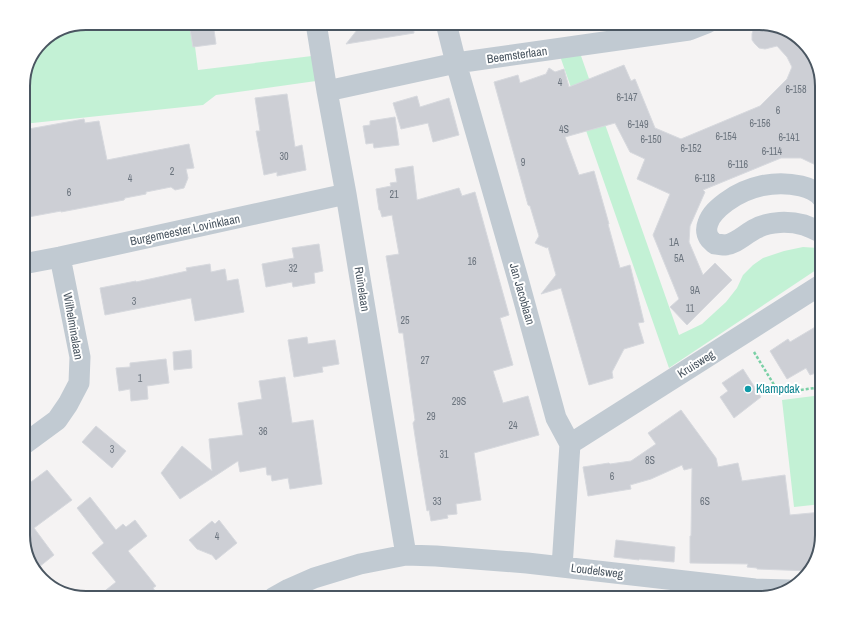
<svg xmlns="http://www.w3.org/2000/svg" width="845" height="621" font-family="'Archivo Narrow',sans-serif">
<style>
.green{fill:#c3f1d5}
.building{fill:#cdcfd5;stroke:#d7d9de}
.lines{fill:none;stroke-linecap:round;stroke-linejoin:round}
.path{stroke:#7ad0a6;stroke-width:2.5;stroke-dasharray:3 2;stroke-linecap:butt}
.minor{stroke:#c1cad2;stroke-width:21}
.culture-dot{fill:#0f9aa8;stroke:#fff;stroke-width:1.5}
.labels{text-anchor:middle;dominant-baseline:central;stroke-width:4;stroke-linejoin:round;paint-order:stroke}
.number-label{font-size:10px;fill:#6b747e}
.street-label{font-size:12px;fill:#4a5661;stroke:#fff}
.culture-label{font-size:12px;fill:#0d838f;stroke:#fff;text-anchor:start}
.rim{fill:none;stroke:#4a5661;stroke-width:2}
</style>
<rect width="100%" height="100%" fill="#f5f3f3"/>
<path class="green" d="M86,23h106l6,47 114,-14 4,25 -100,14 -13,10 -180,19v-42l21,-43z
M580,53l99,282 23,-11 24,-22 11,-14 6,-13 10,-10 10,-7 21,-7 19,-4 15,1 4,2v16l-153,102 -109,-312z
M822,395v109l-28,3 -12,-107z"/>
<path class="building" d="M189,23h24l3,21 -23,3z
M356,23h57l1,10 -68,11 11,-14z
M754,23h5l38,13 18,22 7,28v82l-21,-10h-20l-78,32 2,2 -15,34 -1,16 14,33 12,-12 17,17 -45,45 -17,-18 9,-8 -26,-64 17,-41 -33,-15 8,-20 -15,-7 -15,-29 -50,14 14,38 15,-4 15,53h-1l12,44 10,-3 14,57 -6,1 6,20 -20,6 -12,23 1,6 -24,7 -28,-97 -20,6 15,-19 -8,-28 -1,1 -12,-5 4,-7 -9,-30 -2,-1 -34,-123 24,-7 2,8 26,-9 3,-6 6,4 9,-3 5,18 55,-22 7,16 4,-2 20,49 26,11 79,-33 27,-27 5,-12 -5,-10 -10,-11 -12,3 -6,-1 -4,-4 -3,-4v-6l3,-10z
M287,94l8,53 7,-2 4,25 -29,6v-4l-13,3 -8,-44h4l-5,-33z
M417,96l3,11 29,-9 10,37 -26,7 -5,-19 -27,6 -8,-26z
M395,117l4,28 -25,3 -1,-5 -7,1 -3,-18 7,-1v-4z
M84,119l1,4 14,-2 8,39 82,-16 5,24 -8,1 2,9 -4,10 -9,2 -4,-3 -25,5v2l-21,4 -1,2 -63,12v-1l-38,7v-88z
M413,166l4,34 42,-12 3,8 13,-4 34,123 -9,3 13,47 -20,6 10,32 25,-7 11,39 -65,18 7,47 -25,4 1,10 -10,1 1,3 -17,3 -2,-11 -2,1 -9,-55 -5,-33 2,-3 -12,-87h-4l-13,-77 13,-2 -7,-39 -10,2 -2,-7h-1l-3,-21 15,-3 -1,-3 7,-1 -2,-13z
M319,244l4,27 -9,2 1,10 -22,4 -1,-5 -26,5 -4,-23 32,-6 -2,-10z
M210,264l1,8 14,-3 2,12 11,-2 6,33 -49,9 -4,-23 -86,17 -5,-27 36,-7v1l51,-11 -1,-3z
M822,323v48l-12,4 -4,-7 -19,11 -17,-28 18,-12 2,3z
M307,337l1,7 27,-4 4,24 -17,3 1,5 -29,5 -6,-37z
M191,350l1,18 -18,2 -1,-18z
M166,359l3,24 -22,3 1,13 -17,2 -1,-12 -11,2 -3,-23 14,-1v-4z
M743,369l18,28 -27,21 -14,-21 8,-6 -6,-8z
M285,377l7,46 21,-3 9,64 -32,5 -2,-11 -16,3 -1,-6h-4l-1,-8 -26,5 -2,-11 -58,38 -19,-26 21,-27 30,25 -3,-32 34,-4 -5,-32 24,-4 -3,-18z
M681,410l35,48 2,9 20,-4 4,18 43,-6 5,40 32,-3v23l-12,36 -53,-2v-1l-10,-1 1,-3 -58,-1v-27h1l1,-68 -8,2 -2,-5 -31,14 -21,6 1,4 -43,7 -5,-29 26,-4 1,1 21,-3 25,-17 -8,-11z
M96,426l30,25 -14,17 -30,-26z
M47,470l25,30 -38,28 20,27 -15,12 -13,-17 -3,-11v-51z
M90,497l26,33 7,-6 3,3 9,-7 12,16 -19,15 28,35 -3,2 7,10h-64l20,-16 -24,-29 12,-10 -27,-35z
M219,520l18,23 -21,17 -4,-5 -15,-6 -8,-9 23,-19 3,3z
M616,540l59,7 -1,15 -35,-3v1l-25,-3z"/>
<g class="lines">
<path class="path" d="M754,352l25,41 43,-6"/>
<path class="minor" d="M316,23l11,68 19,103 60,361
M446,23l10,40 62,216 38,139 14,26 -8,123
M327,91l129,-28 233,-33 18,-7
M822,198c-5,-7 -12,-10 -21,-12 -26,-6 -54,0 -75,16 -8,6 -15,12 -18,21 -2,5 -2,10 1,15 1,2 4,4 6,6 3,0 7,1 10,1 11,-1 20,-11 30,-16 15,-8 34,-8 49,-4 6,2 12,5 18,8
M23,264l37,-7 286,-63
M570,444l252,-160
M23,445l34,-25 11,-16 11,-21 1,-26 -20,-100
M273,598l16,-9 25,-11 46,-14 46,-9 30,1 91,7 228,26 34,1"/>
</g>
<circle class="culture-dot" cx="748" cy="389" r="4"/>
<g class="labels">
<g class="number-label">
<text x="560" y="82">4</text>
<text x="796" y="89">6-158</text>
<text x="627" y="97">6-147</text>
<text x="778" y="110">6</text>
<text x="760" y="123">6-156</text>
<text x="638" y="124">6-149</text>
<text x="564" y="129">4S</text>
<text x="726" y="136">6-154</text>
<text x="789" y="137">6-141</text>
<text x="651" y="139">6-150</text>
<text x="691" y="148">6-152</text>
<text x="772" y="151">6-114</text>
<text x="284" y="156">30</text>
<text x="523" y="162">9</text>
<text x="738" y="164">6-116</text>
<text x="172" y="171">2</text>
<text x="130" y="178">4</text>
<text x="705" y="178">6-118</text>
<text x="69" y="192">6</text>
<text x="394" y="194">21</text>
<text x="674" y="242">1A</text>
<text x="679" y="258">5A</text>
<text x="472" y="261">16</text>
<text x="293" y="268">32</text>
<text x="695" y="290">9A</text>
<text x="134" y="301">3</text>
<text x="690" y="308">11</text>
<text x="405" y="320">25</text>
<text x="425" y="360">27</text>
<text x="140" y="378">1</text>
<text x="459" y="401">29S</text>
<text x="431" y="416">29</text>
<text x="513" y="425">24</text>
<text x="263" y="431">36</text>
<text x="112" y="449">3</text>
<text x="444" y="454">31</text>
<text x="650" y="460">8S</text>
<text x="612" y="476">6</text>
<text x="437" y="501">33</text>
<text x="705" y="501">6S</text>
<text x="217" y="536">4</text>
</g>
<g class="street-label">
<text transform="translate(517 55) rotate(-8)">Beemsterlaan</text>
<text transform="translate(185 230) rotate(-12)">Burgemeester Lovinklaan</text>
<text transform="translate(362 289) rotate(81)">Ruïnelaan</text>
<text transform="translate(522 294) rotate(74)">Jan Jacoblaan</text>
<text transform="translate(73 326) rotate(80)">Wilhelminalaan</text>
<text transform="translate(696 364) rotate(-32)">Kruisweg</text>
<text transform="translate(597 571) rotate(7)">Loudelsweg</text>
</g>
<g class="culture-label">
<text x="756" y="389">Klampdak</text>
</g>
</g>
<path d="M0 0H845V621H0ZM86 30H759A56 56 0 0 1 815 86V535A56 56 0 0 1 759 591H86A56 56 0 0 1 30 535V86A56 56 0 0 1 86 30Z" fill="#fff" fill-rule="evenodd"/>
<path class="rim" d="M86 30H759A56 56 0 0 1 815 86V535A56 56 0 0 1 759 591H86A56 56 0 0 1 30 535V86A56 56 0 0 1 86 30Z"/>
</svg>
